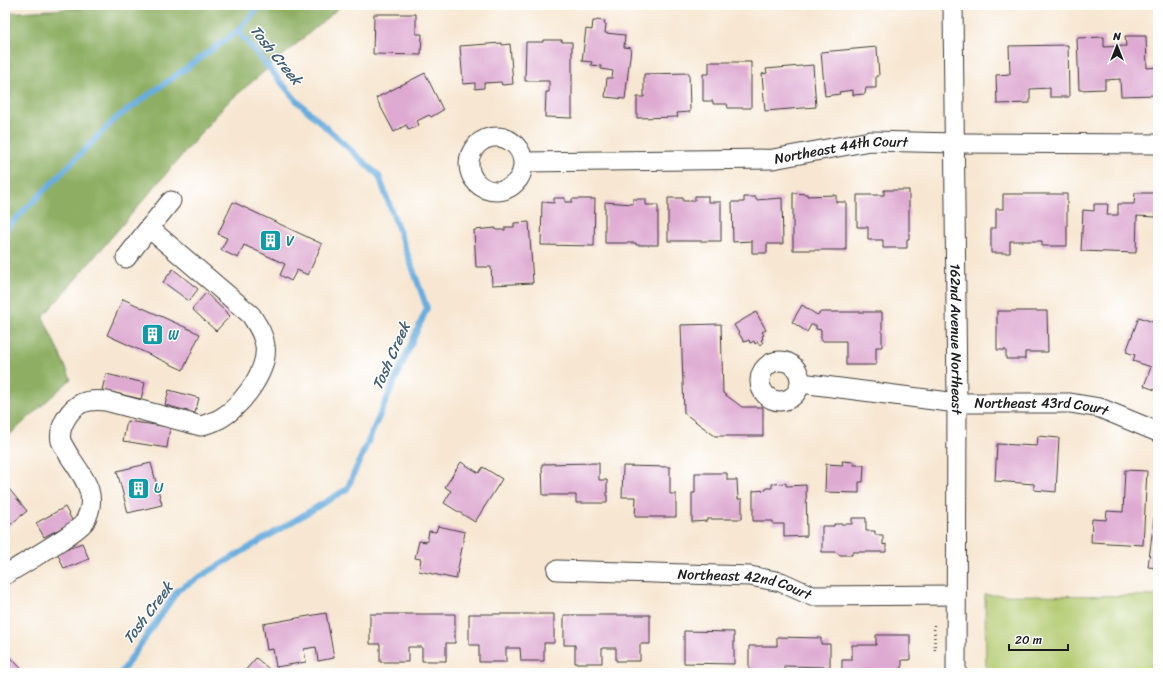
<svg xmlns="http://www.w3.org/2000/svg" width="1163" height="678" font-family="Sriracha,sans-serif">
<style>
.green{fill:#b3cb71;stroke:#687446}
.forest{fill:#8eaf63;stroke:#556640}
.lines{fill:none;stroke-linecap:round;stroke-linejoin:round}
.stream{stroke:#69adde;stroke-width:6}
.building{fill:#deaad1}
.street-casing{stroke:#3d3a37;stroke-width:21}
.path{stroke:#3d3a37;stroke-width:2.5;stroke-dasharray:1 3;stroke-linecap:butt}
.street{stroke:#fff;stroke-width:19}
.labels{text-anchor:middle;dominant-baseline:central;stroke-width:3;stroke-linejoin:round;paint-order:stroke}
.street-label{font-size:14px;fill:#1c1c1c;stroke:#fff}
.culture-label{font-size:14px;fill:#0d838f;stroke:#fff;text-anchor:start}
.water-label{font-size:15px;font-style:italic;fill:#3f5d73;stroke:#fff}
</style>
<rect width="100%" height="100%" fill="#fff"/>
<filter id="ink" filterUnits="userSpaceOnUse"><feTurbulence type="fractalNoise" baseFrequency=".025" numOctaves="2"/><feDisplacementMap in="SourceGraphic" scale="8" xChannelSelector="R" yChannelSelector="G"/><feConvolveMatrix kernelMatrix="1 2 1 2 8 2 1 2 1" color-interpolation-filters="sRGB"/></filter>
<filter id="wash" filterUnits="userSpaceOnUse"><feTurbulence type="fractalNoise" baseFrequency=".012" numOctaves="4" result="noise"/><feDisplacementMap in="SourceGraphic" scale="16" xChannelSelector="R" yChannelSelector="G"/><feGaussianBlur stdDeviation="0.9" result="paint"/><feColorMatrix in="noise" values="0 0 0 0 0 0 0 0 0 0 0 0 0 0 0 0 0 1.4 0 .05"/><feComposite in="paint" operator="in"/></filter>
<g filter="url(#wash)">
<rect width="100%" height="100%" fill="#f7e7d2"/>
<path class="green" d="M985,595l173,1v77h-172z"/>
<path class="forest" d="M123,5h219l-116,99 -183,213 28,62 -66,60v-426z"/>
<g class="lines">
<path class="stream" d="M5,230l110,-111 123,-88
M121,673l57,-83 169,-101 80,-181 -48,-132 -83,-76 -58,-69 23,-26"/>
</g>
<g id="blocks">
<path class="building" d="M374,14h42v20h6l-1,21 -48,-1z
M597,20l8,1 -1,3h2l-1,9 20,2 -1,12 7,1 -6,51 -20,-2 2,-19h5l1,-7 -12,-2v-3l-10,-1 1,-3 -10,-1 4,-32 6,1 1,-9h3z
M1125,36h21l1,32 11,-1v28l-37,1 -1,-17 -15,1v9l-26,1 -2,-52 27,-1v10l22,-1z
M543,40h19v2h10v76l-27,-1 1,-25h3v-11h-24l1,-39h17z
M502,43v2l8,-1 3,40 -11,1 -1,-3 -17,1v5l-9,1v-6l-12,1 -3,-38z
M1068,45l1,52h-19v-9l-20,1v14l-33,1 -1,-29 14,-1 -1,-28z
M877,47l2,29h-3v12h-10l-1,6 -12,1v-5l-14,2 1,2 -15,2 -4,-44z
M709,62h42v46h-23l-1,-4h-14v-3h-10v-27h6z
M813,65l3,42 -51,4 -3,-37 5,-1 -1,-4z
M425,73l18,37 -12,7 -2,-2 -12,6 2,4 -10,5 -3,-5 -12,7 -18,-34z
M689,73l1,39 -13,1 1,4 -41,1v-21h7v-23z
M884,190h25v49h-2v9h-24v-8h-15v-13h-11v-32h27z
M793,193l14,1v2l29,-1v7h10v48h-53z
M1135,193h22l-1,24 -19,-1 -1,37 -55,-2 2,-41 11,1v-7h14l-1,11h11v-11h16z
M1003,194h64v52h-25v-5h-32v12h-19v-25h5v-19h7z
M695,196h13v6h13v39h-53v-43h15v3h12z
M744,197h12v3l26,-2 1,46h-16v9h-15v-12l-19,1 -1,-40h12z
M554,198h11v4h7v-3h23l-1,47 -53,-1 1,-43 12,1z
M633,199h13v6h12v40h-22v-2h-31v-41l28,2z
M233,202l89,42 -14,31 -11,-5 -6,11 -11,-6 5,-11 -41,-19 -6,13 -17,-8 6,-12 -9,-4z
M529,222l4,61 -41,2 -1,-18h-15l-2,-37 22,-2v2h9v-3h9v-4z
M173,269l25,20 -9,12 -26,-19z
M206,293l24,23 -14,15 -24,-22z
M123,299l77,35 -17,36 -76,-35z
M802,305l15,10 4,-3h61v35h-6v18h-30v-24h-25v-11l-5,-1v-4h-5l-4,7 -15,-10z
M997,311h50l1,41h-23v7h-19v-9h-9z
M756,312l10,18 -4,2 2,3 -2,1 1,3 -2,1 2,3 -4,2 -1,-3 -3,2 -1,-3 -4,2 -1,-3 -5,2 -10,-17z
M1139,317l19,7v67l-14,-5 7,-19 -18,-6 2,-6 -9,-3z
M721,324l2,69 19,14h21v29h-48l-31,-23 -3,-88z
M106,374l39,9 -4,16 -39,-9z
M169,390l30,8 -4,15 -30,-8z
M127,421l43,6 -3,21 -44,-7z
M1038,436l21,2 -3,54 -22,-2v-6l-39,-3 2,-37 40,2z
M842,461l12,1v3h10l-1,17h-4v11l-34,-1 1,-28 17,1z
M461,462l18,11 4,-6 19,12 -27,43 -31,-19 7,-12 -6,-4z
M151,463l11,42 -34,8 -11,-42z
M599,463v17h8v23h-31v-8h-33l-1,-31z
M623,466l47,1v27h6v23h-41l1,-20h-14z
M1125,470l22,1 -4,74 -52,-3 1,-23 14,1 1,-9 16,1z
M695,473h32v7h10l1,19h4v20h-35v2l-15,1v-29h3z
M786,483v3l20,-1 1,51 -23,1v-13h-11v-3h-20v-30l13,-1v-2h6v-4z
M5,484l22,27 -22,18z
M65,507l8,15 -29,15 -8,-14z
M852,518h14v13h9v4h8v10l3,-1v8h-34v3h-12l-4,-3h-14v-26h12v-2h18z
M1154,518h4v50l-10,-1z
M438,526l27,6 -9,47 -37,-8 2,-12 -6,-1 4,-17 8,1 2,-11 7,1z
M82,543l7,16 -25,10 -7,-17z
M326,613l8,45 -16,3 -2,-14 -12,2 2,13 -30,5 -3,-18 -6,1 -4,-26z
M370,614h85v29h-9v18h-24v-14h-14v15h-28v-18h-10z
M469,614h85v29h-10v18h-23l-1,-13h-14v14h-27v-17h-10z
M564,615h86v29h-10v17h-24v-13h-14v15h-27v-18h-11z
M684,631l50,1v32l-50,-1z
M876,635h34v25h-8v13h-60v-13h10v-15h24z
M777,637l44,1v6h9v23l-46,-1v7h-35v-27h28z
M5,651l20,22h-20z
M256,658l18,15h-31z"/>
</g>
</g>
<g filter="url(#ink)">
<use href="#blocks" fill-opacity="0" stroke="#3d3a37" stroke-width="1"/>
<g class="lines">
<defs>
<g id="street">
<path id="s1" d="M953,5l4,398 -1,270"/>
<circle cx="496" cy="164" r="27"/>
<path id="s2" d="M524,162l249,-3 97,-18 85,2 203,1"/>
<path d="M126,258l23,-30"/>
<circle cx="780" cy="381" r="20"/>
<path id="s3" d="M801,383l156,20h113l30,5 58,24"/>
<path id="s4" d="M557,570l193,6 31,6 31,14 144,-1"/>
<path d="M5,575c14,-9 75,-44 80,-54 14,-26 -1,-43 -15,-64 -3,-5 -7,-11 -9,-16 -3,-14 9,-33 21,-38 8,-3 16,-3 24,-2l95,25c4,-2 10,-3 14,-5 23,-9 54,-50 50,-75 -1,-12 -8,-21 -14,-31l-102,-87 22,-27"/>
</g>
</defs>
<use href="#street" class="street-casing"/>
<path class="path" d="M934,625l1,28"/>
<use href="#street" class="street"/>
</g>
</g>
<defs>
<symbol id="building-square" viewBox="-11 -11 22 22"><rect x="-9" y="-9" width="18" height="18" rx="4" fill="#0f9aa8" stroke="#fff"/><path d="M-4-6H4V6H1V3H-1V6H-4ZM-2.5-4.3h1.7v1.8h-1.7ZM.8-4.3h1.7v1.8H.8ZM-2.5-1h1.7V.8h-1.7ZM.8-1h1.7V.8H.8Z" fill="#fff"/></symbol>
</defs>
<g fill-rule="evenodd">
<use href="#building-square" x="258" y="228" width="25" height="25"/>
<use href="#building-square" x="140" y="322" width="25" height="25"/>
<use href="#building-square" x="126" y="476" width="25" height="25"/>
</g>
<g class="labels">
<g class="street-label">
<text stroke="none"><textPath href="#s2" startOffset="318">Northeast 44th Court</textPath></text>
<text stroke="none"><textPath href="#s1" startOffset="334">162nd Avenue Northeast</textPath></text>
<text stroke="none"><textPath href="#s3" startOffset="242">Northeast 43rd Court</textPath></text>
<text stroke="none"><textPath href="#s4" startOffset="189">Northeast 42nd Court</textPath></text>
</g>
<g class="culture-label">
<text x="286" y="241">V</text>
<text x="168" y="335">W</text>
<text x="154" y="488">U</text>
</g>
<g class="water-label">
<text transform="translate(276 55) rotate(51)">Tosh Creek</text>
<text transform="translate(391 356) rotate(-66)">Tosh Creek</text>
<text transform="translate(148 613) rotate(-53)">Tosh Creek</text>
</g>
</g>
<rect width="1163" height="678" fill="none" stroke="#fff" stroke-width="20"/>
<g transform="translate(1117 46)" stroke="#ffffff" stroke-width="3" paint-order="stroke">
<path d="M0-3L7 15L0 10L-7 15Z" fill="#1c1c1c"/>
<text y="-6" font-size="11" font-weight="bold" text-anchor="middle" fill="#1c1c1c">N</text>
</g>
<path d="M1009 644v6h59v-6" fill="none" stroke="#1c1c1c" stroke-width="2"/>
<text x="1015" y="644" font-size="12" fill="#1c1c1c" stroke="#ffffff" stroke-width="3" paint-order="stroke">20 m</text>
</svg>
